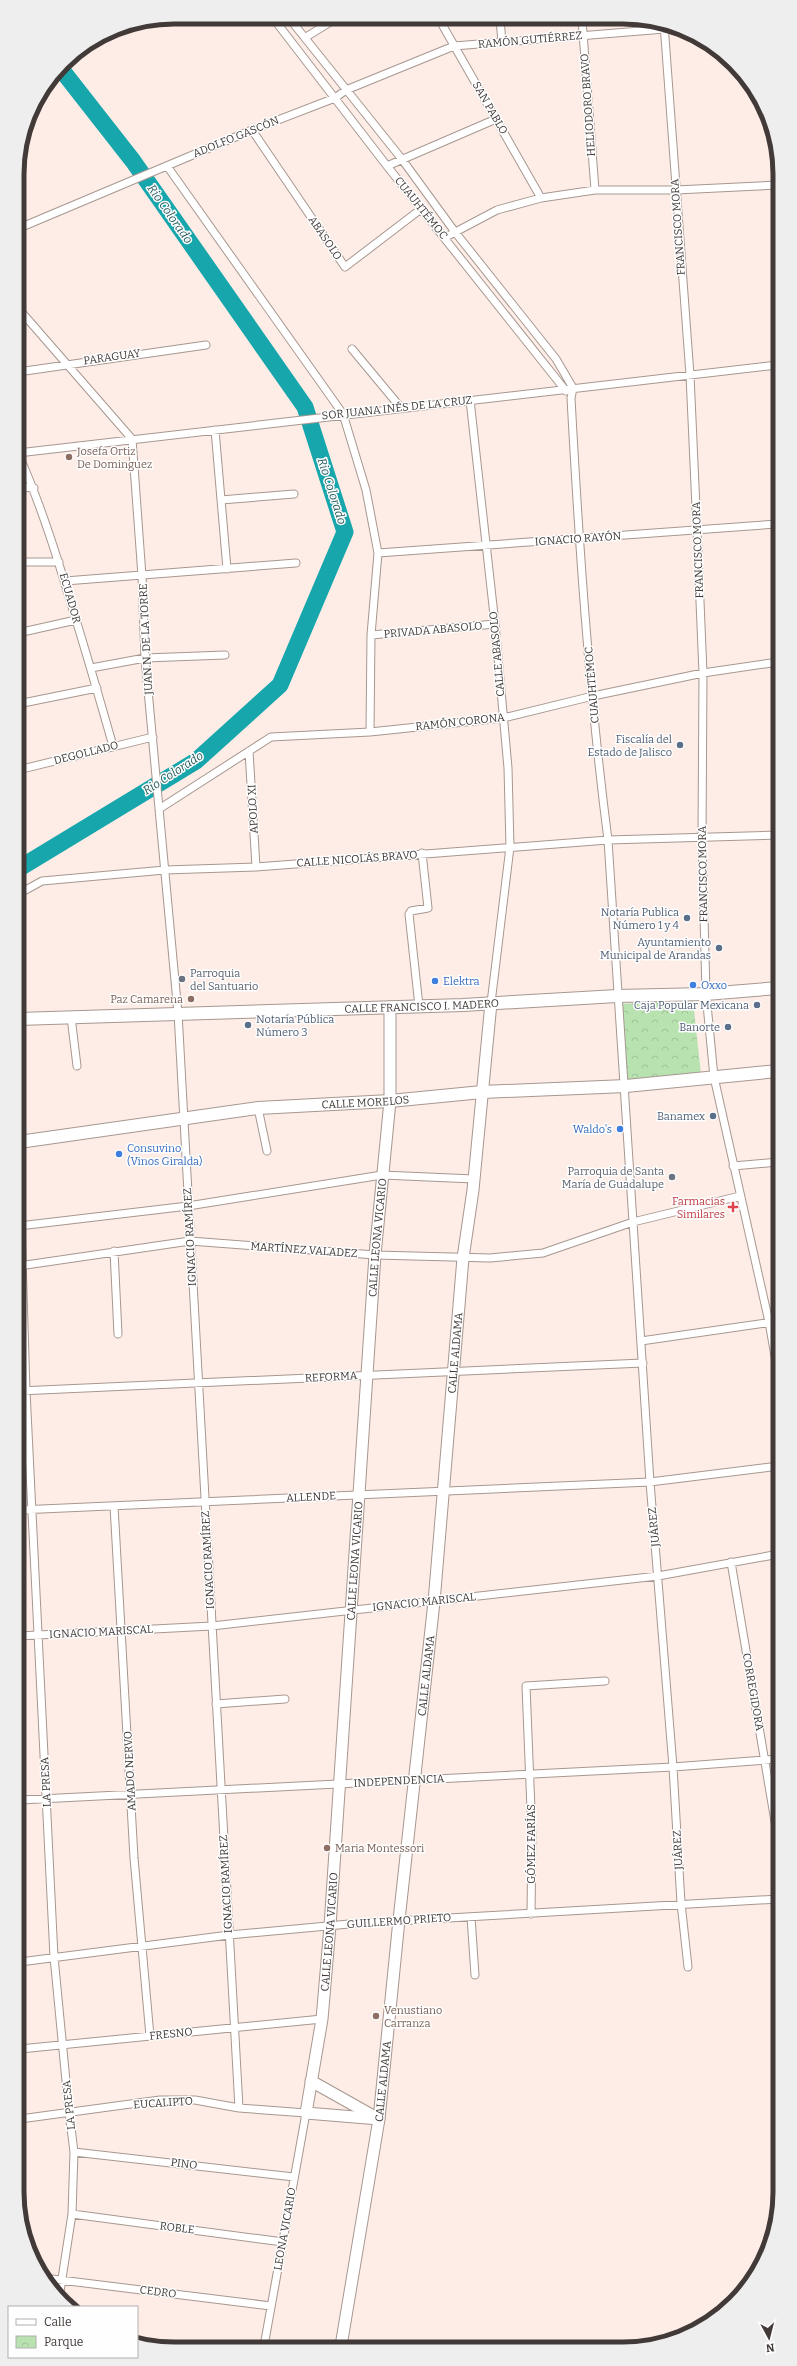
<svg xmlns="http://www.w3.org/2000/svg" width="797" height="2366" font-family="Bitter,serif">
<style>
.park{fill:url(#park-crowns)}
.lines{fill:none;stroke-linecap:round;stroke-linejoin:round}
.river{stroke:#16a6ac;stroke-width:17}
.street-casing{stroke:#a79791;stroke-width:9}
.secondary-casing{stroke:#a79791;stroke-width:13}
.primary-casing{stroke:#a79791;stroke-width:14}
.street{stroke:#fff;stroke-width:7}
.secondary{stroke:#fff;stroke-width:11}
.primary{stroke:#fff;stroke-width:12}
.education-dot{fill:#8d6e63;stroke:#fefefe;stroke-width:1.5}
.service-dot{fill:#5c6f8a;stroke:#fefefe;stroke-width:1.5}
.worship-dot{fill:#6b7280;stroke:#fefefe;stroke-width:1.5}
.shop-dot{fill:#3f7fe0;stroke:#fefefe;stroke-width:1.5}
.health-dot{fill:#e0444e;stroke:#fefefe;stroke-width:1.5}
.labels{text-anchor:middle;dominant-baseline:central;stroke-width:3;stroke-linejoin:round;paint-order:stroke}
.street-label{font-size:11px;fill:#413a38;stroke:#fefefe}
.education-label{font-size:11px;fill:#785e54;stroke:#fefefe;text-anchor:start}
.service-label{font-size:11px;fill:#4e5e75;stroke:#fefefe;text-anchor:end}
.worship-label{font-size:11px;fill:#5b616d;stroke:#fefefe;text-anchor:start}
.shop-label{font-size:11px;fill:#366cbe;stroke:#fefefe;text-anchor:start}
.health-label{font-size:11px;fill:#be3a42;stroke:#fefefe;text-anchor:end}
.water-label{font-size:12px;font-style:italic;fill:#295d5f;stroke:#fefefe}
.rim{fill:none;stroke:#413a38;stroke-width:5}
</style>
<defs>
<pattern id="park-crowns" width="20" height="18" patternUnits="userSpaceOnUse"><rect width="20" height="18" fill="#b9e2b1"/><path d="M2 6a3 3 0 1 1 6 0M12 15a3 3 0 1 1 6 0" fill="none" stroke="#a0c399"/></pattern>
</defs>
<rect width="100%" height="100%" fill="#feede6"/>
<path class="park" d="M693,1001l8,73 -76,7 -9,-77z"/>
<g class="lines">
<path class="river" d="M18,869l178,-108 84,-76 65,-153 -40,-125 -172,-246 -72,-92"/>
<defs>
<path id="street" d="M273,18l114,148 179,225
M289,18l112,140 54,74 101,127 17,29 -2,10c8,147 18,295 37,442l42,642 23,285 8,136 7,64
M439,19l102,179
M500,19l2,23
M582,20l13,170
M664,24l26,351 7,155 6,143 -1,166 4,155 8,83 55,245 10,57
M306,37l31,-19
M252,130l93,137 76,-58
M167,166l176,248 23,76 12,63 -7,82 -1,97
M387,166l109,-47
M17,229l235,-99 83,-32 11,-8 108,-44 223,-18
M444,238l53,-28 44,-12 54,-8h81l101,-5
M18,308l114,131 10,137 3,82 33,355 61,1095
M352,349l49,59
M18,372l188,-27
M470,400l25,224 13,144 2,79 -19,156
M215,430l12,139
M18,453l759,-88
M18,453c24,54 41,110 58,167 13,42 25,84 37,126
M18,487l16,1
M221,500l73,-6
M378,553l399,-29
M18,562h41
M65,581l231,-18
M18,633l58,-13
M371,635l124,-11
M91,668l54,-10 80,-3
M18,704l79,-16
M249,751l7,116
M18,770l135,-33
M159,809l112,-72 99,-5 133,-14 90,-22 110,-23 75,-11
M18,897l4,-5 20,-11 123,-11 91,-3 352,-27 170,-5
M419,1006l-10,-92 2,-3 17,-3 -6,-55
M71,1017l6,49
M258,1108l9,43
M733,1166l45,-4
M19,1213l2,13 5,165 28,566 15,155 5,40 -2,62 -13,84
M19,1226l169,-20 194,-31 92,4
M114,1251l4,83
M19,1266l171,-25 185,14 115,3 53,-5 90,-31 107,-26
M641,1341l138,-20
M19,1391l624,-28
M114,1506l20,352 16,178
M19,1510l631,-28 129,-16
M731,1562l48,283
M19,1636l193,-10 446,-50 121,-22
M216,1704l69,-5
M20,1800l653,-33 106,-8
M531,1914l1,-80 -6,-148 79,-5
M471,1917l4,58
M20,1962l209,-27 131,-12 419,-24
M20,2049l302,-30
M20,2119l140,-19h35l44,8 67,5 -42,233
M74,2152l220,25
M72,2214l211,28
M44,2278l227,28"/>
<g id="secondary">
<path d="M311,2081l64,36"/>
<path id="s1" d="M379,2119l-73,-6 16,-94 8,-93 45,-671 15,-154v-94"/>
<path id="s2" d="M341,2346l38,-227 20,-199 35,-318 29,-344 10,-68 18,-187"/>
</g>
<g id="primary">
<path id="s3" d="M18,1019l445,-14 154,-9 89,-2 72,-6"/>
<path id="s4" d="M19,1142l239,-34 132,-7 92,-9 144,-6 152,-15"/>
</g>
</defs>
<use href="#street" class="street-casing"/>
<use href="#secondary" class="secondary-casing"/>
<use href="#primary" class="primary-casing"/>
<use href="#street" class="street"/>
<use href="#secondary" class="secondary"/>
<use href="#primary" class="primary"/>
</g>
<g class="education-dot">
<circle cx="69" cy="457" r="4"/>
<circle cx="191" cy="999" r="4"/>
<circle cx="327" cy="1848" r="4"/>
<circle cx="376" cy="2016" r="4"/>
</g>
<g class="service-dot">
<circle cx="680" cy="745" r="4"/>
<circle cx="687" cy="918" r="4"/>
<circle cx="719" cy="948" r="4"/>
<circle cx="757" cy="1005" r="4"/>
<circle cx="248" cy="1025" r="4"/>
<circle cx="728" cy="1027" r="4"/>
<circle cx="713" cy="1116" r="4"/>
</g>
<g class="worship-dot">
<circle cx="182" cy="979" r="4"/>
<circle cx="672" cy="1177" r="4"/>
</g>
<g class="shop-dot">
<circle cx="435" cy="981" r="4"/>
<circle cx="693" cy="985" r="4"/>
<circle cx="620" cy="1129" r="4"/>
<circle cx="119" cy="1154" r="4"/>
</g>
<path class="health-dot" d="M731 1201h4v4h4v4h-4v4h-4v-4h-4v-4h4z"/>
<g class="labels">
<g class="street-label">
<text transform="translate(530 40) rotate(-5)">RAMÓN GUTIÉRREZ</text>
<text transform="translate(588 105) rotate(-94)">HELIODORO BRAVO</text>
<text transform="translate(490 108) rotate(60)">SAN PABLO</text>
<text transform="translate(236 137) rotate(-22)">ADOLFO GASCÓN</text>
<text transform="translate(421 208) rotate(51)">CUAUHTÉMOC</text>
<text transform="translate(678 227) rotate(-94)">FRANCISCO MORA</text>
<text transform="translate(325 238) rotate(56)">ABASOLO</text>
<text transform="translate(112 357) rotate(-8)">PARAGUAY</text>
<text transform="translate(397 408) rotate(-6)">SOR JUANA INÉS DE LA CRUZ</text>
<text transform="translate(578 539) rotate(-4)">IGNACIO RAYÓN</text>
<text transform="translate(698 550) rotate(-92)">FRANCISCO MORA</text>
<text transform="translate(70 598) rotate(74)">ECUADOR</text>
<text transform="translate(433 630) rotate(-5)">PRIVADA ABASOLO</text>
<text transform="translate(146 639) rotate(-93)">JUAN N. DE LA TORRE</text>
<text transform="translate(497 654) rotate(-95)">CALLE ABASOLO</text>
<text transform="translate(592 685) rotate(-95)">CUAUHTÉMOC</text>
<text transform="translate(460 722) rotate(-6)">RAMÓN CORONA</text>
<text transform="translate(86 753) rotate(-14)">DEGOLLADO</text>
<text transform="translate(253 809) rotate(-93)">APOLO XI</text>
<text transform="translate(357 859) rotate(-4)">CALLE NICOLÁS BRAVO</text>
<text transform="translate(703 874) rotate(-91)">FRANCISCO MORA</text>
<text stroke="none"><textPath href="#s3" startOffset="404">CALLE FRANCISCO I. MADERO</textPath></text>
<text stroke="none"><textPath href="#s4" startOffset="349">CALLE MORELOS</textPath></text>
<text transform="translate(190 1237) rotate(-93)">IGNACIO RAMÍREZ</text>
<text stroke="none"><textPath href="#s1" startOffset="952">CALLE LEONA VICARIO</textPath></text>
<text transform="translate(304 1250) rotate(4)">MARTÍNEZ VALADEZ</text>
<text stroke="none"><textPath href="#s2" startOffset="1000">CALLE ALDAMA</textPath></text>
<text transform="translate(331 1377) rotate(-3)">REFORMA</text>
<text transform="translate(311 1497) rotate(-3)">ALLENDE</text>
<text transform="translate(654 1527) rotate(-95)">JUÁREZ</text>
<text transform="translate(208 1560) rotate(-93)">IGNACIO RAMÍREZ</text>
<text stroke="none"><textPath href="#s1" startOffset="628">CALLE LEONA VICARIO</textPath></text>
<text transform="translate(424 1602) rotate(-6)">IGNACIO MARISCAL</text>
<text transform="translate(101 1632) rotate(-3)">IGNACIO MARISCAL</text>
<text stroke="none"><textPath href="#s2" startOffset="676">CALLE ALDAMA</textPath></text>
<text transform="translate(753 1692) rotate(80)">CORREGIDORA</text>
<text transform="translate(130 1771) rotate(-93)">AMADO NERVO</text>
<text transform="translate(399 1781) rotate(-3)">INDEPENDENCIA</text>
<text transform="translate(46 1782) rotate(-93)">LA PRESA</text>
<text transform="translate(531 1844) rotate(-90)">GÓMEZ FARÍAS</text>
<text transform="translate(678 1850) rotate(-93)">JUÁREZ</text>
<text transform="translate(226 1884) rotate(-93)">IGNACIO RAMÍREZ</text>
<text transform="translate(399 1921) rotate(-4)">GUILLERMO PRIETO</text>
<text stroke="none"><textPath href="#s1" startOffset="256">CALLE LEONA VICARIO</textPath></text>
<text transform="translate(171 2034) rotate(-6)">FRESNO</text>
<text stroke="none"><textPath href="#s2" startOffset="268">CALLE ALDAMA</textPath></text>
<text transform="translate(163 2103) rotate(-4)">EUCALIPTO</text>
<text transform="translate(69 2105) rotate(-96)">LA PRESA</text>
<text transform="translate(184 2164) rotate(7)">PINO</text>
<text transform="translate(177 2228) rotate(7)">ROBLE</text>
<text transform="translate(285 2229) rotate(-80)">LEONA VICARIO</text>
<text transform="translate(158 2292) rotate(7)">CEDRO</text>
</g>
<g class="education-label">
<text x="77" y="451">Josefa Ortiz<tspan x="77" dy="13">De Dominguez</tspan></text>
<text x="183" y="999" text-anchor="end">Paz Camarena</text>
<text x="335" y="1848">Maria Montessori</text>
<text x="384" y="2010">Venustiano<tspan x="384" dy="13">Carranza</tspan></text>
</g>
<g class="service-label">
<text x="672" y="739">Fiscalía del<tspan x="672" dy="13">Estado de Jalisco</tspan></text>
<text x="679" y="912">Notaría Publica<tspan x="679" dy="13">Número 1 y 4</tspan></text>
<text x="711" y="942">Ayuntamiento<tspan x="711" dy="13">Municipal de Arandas</tspan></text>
<text x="749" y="1005">Caja Popular Mexicana</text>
<text x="256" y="1019" text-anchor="start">Notaría Pública<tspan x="256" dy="13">Número 3</tspan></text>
<text x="720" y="1027">Banorte</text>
<text x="705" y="1116">Banamex</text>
</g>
<g class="worship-label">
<text x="190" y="973">Parroquia<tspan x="190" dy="13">del Santuario</tspan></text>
<text x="664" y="1171" text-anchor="end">Parroquia de Santa<tspan x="664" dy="13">María de Guadalupe</tspan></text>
</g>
<g class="shop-label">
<text x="443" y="981">Elektra</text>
<text x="701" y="985">Oxxo</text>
<text x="612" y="1129" text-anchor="end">Waldo's</text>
<text x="127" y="1148">Consuvino<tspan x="127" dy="13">(Vinos Giralda)</tspan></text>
</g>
<g class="health-label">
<text x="725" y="1201">Farmacias<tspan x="725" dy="13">Similares</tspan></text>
</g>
<g class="water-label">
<text transform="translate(170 214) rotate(55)">Rio Colorado</text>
<text transform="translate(332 491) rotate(72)">Rio Colorado</text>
<text transform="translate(173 773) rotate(-33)">Rio Colorado</text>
</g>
</g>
<path d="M0 0H797V2366H0ZM174 24H623A150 150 0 0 1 773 174V2192A150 150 0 0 1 623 2342H174A150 150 0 0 1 24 2192V174A150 150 0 0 1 174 24Z" fill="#efeeee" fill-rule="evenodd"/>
<path class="rim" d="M174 24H623A150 150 0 0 1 773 174V2192A150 150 0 0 1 623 2342H174A150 150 0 0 1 24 2192V174A150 150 0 0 1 174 24Z"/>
<rect x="8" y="2306" width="130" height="52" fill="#fefefe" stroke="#b2b0af"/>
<rect x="16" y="2319" width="20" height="6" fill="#ffffff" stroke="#b2b0af"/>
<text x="44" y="2326" font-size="12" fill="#413a38">Calle</text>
<rect x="16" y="2336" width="20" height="12" fill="url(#park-crowns)" stroke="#b2b0af"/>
<text x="44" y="2346" font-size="12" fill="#413a38">Parque</text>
<g transform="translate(769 2338) rotate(173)" stroke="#fefefe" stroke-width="3" paint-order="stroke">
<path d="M0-3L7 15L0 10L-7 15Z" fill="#413a38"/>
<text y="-6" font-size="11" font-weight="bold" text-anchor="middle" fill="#413a38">N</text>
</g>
</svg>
